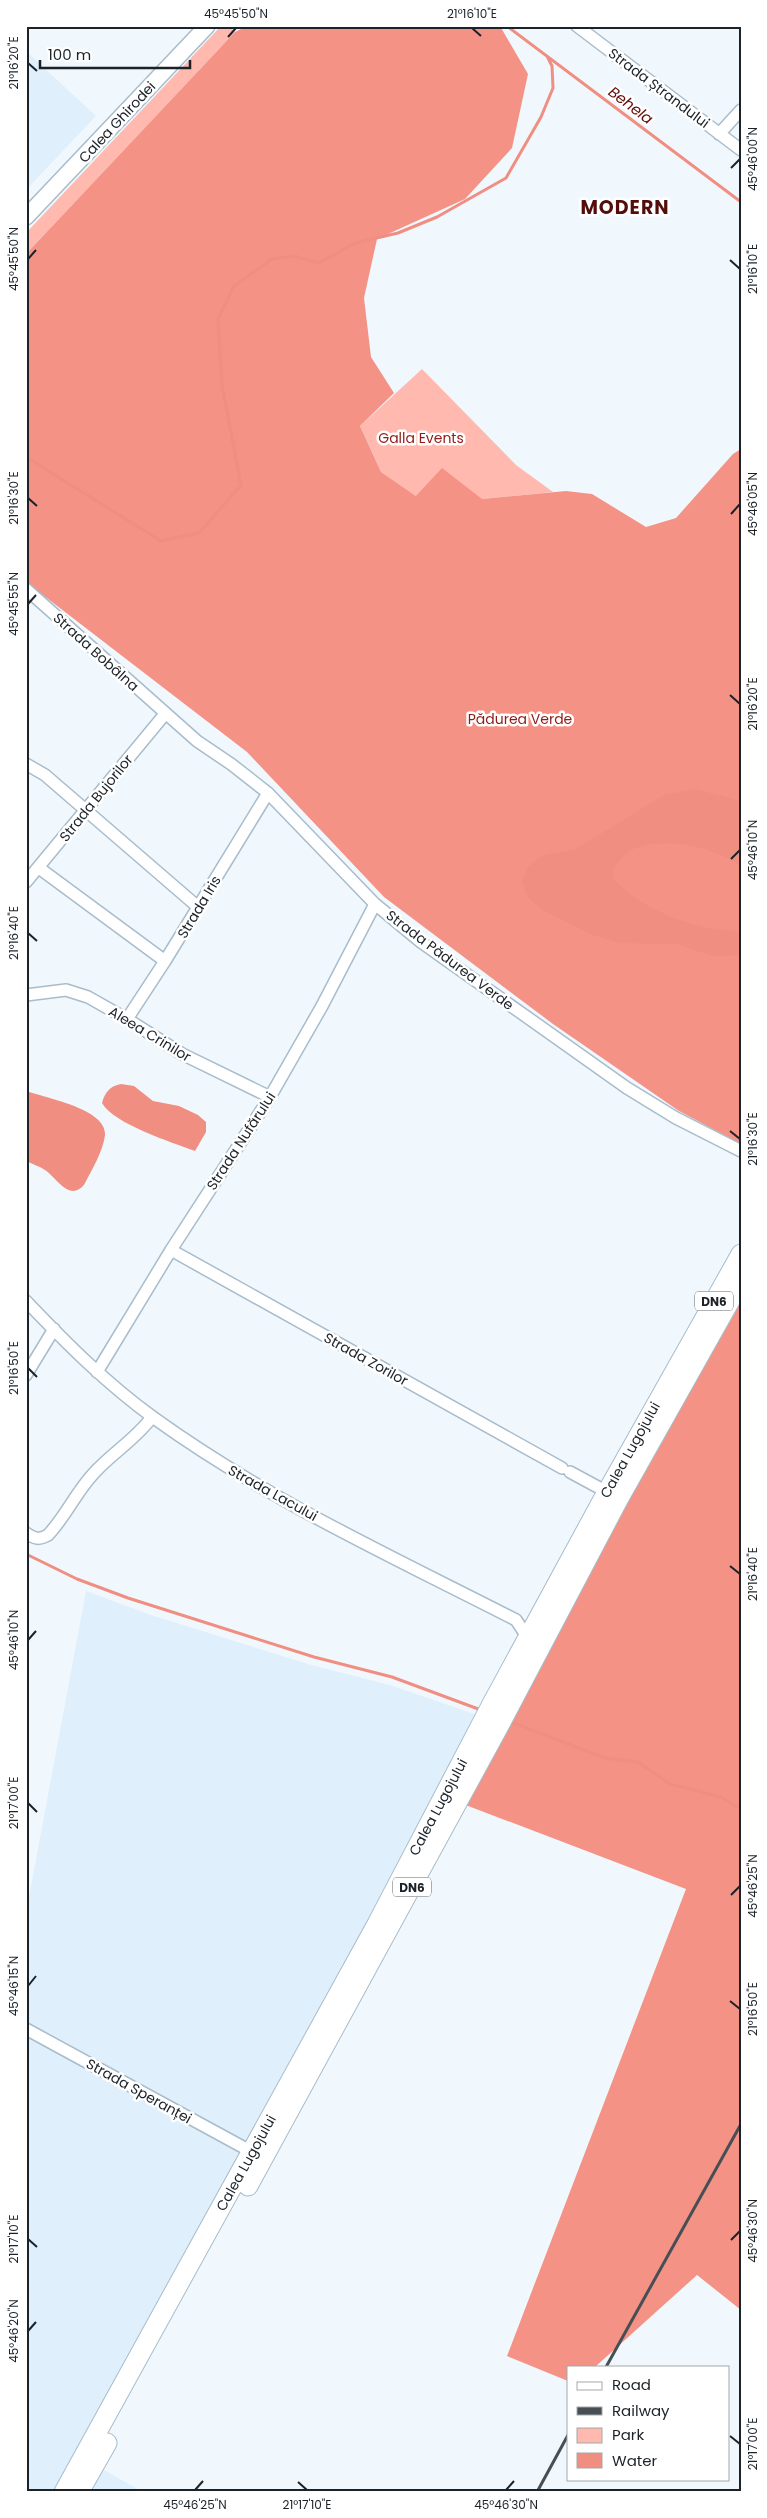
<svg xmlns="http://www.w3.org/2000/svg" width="767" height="2518" font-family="Poppins,sans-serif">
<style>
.built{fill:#dfeffc}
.green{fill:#ffb9af}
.forest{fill:#f49285}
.water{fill:#f08e81}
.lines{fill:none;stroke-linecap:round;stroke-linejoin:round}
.stream{stroke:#f08e81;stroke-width:3}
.minor-casing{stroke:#a8bccb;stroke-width:14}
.tertiary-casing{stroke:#a8bccb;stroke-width:18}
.primary-casing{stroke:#a8bccb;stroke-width:21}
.minor{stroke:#fff;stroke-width:11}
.tertiary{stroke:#fff;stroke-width:15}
.primary{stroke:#fff;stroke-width:19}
.rail{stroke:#474e54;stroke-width:3}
.ticks{fill:none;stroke:#1b2228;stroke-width:2}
.labels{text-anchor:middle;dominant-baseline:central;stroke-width:5;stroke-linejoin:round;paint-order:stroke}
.shield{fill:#fff;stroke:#5f6468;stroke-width:1}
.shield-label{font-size:12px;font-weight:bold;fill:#1b2228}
.street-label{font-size:14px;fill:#1b2228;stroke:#fff}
.park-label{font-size:14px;fill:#8f1c17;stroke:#fff}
.water-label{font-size:15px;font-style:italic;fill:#650d0b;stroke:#fff}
.district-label{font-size:19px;font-weight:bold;letter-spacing:1px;fill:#530e0b;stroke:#fff}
.neatline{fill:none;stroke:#1b2228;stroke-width:2}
.ticks-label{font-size:12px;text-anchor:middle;fill:#1b2228}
</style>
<rect width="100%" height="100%" fill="#f0f8fe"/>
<path class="built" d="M26,51l70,65 -70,74z
M86,1591l65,24 160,50 79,20 90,31 -390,746 53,30h-117v-579z"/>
<path class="green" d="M221,26h8l6,6 -209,222v-21z
M422,369l94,96 37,27 -71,7 -66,-3 -35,-24 -21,-46z"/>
<path class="forest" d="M247,26h253l28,48 -16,74 -47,51 -88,40 -13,59 7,59 23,36 -34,33 21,46 35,24 26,-28 40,31 84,-8 26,3 54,33 30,-9 57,-64 8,-5v695l-62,-33 -126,-87 -169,-127 -137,-145 -221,-170v-328l209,-222z
M741,1242v1068l-44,-35 -102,92h-27v14l-61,-25 179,-467 -236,-90 30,-83z"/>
<path class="water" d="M695,789l46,12v64c-31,-18 -73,-29 -108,-16 -9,4 -15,14 -21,22l2,9c32,32 82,51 127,51v24l-29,1 -36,-12 -57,-1 -29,-9 -44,-22 -18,-14 -6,-17 5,-13 14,-12 35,-7 88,-54z
M121,1084l13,2 19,15 26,5 19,9 8,7v10l-11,19c-24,-9 -81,-27 -93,-48 3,-11 8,-17 19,-19z
M26,1091c20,7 81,18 79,44 -2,17 -14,36 -21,50 -15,17 -27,-7 -39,-15 -6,-4 -13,-6 -19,-9z"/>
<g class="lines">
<path class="stream" d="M507,26l234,176
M26,457l135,84 38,-8 42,-48 -19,-100 -4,-66 16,-33 38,-27 23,-3 24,7 36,-20 43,-10 39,-16 69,-39 35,-61 12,-29 -1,-22 -5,-10
M26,1554l51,25 51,19 186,59 78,20 89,33
M511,1722l94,36 33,4 32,22 51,13 20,12"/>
<defs>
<path id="minor" d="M577,26l164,124
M719,134l22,-24
M26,589l171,152 34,23 37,29 107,111 46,38 206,146 49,30 65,33
M26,764l19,11 153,132
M39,868l126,93
M26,882l139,-168
M26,995l40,-5 22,7 39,22 55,35 88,43
M127,1019l38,-58 103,-168
M171,1250l391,218
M26,1301c40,42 81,83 128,117 112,81 239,139 362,202l12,18
M97,1372l74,-122 99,-153 52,-91 53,-102
M26,1375l28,-46
M570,1472l37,20
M26,1533c9,6 13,7 22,2 18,-19 28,-43 46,-62 18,-20 42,-34 58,-56
M26,2029l226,123"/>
<path id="tertiary" d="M26,217l181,-191"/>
<path id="primary" d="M248,2186l251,-460 120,-228 122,-217
M64,2492l313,-568 116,-222 114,-210 134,-238
M79,2492l28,-49"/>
</defs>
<use href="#minor" class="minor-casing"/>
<use href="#tertiary" class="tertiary-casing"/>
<use href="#primary" class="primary-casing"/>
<use href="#minor" class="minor"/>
<use href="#tertiary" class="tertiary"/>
<use href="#primary" class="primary"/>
<path class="rail" d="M606,2367l135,-243
M537,2492l31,-57"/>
</g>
<path class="ticks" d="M472,28l9,8M228,37l8,-9M28,63l9,8M731,168l9,-9M28,259l8,-9M730,260l10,9M28,498l9,8M731,514l9,-10M28,604l8,-9M730,695l10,9M731,859l9,-9M28,933l9,8M730,1131l10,8M28,1368l9,9M730,1566l10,8M28,1640l8,-9M28,1803l9,9M731,1895l9,-9M28,1986l8,-10M730,2001l10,8M28,2239l9,8M731,2240l9,-9M28,2331l8,-9M730,2436l10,8M298,2482l9,8M195,2490l8,-9M506,2490l8,-9"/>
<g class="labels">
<g class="shield">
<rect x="695" y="1291.5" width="38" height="19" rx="4"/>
<rect x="393" y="1877.5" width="38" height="19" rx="4"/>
</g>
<g class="shield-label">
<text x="714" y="1301">DN6</text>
<text x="412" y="1887">DN6</text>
</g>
<g class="street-label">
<text transform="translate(659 88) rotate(37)">Strada Ștrandului</text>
<text transform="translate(117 122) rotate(-47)">Calea Ghirodei</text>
<text transform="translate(96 652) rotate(42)">Strada Bobâlna</text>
<text transform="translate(96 798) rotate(-51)">Strada Bujorilor</text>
<text transform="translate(199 907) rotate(-59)">Strada Iris</text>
<text transform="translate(450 960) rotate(37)">Strada Pădurea Verde</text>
<text transform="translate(150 1034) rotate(31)">Aleea Crinilor</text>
<text transform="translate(241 1141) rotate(-57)">Strada Nufărului</text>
<text transform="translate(366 1359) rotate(29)">Strada Zorilor</text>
<text transform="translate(630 1450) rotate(-61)">Calea Lugojului</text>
<text transform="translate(273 1493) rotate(29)">Strada Lacului</text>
<text transform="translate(438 1807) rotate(-62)">Calea Lugojului</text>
<text transform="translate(139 2091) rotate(29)">Strada Speranței</text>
<text transform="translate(246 2163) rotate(-61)">Calea Lugojului</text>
</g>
<g class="park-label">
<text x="421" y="438">Galla Events</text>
<text x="520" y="719">Pădurea Verde</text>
</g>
<g class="water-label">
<text transform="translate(631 105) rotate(37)">Behela</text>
</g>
<g class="district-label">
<text x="625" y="207">MODERN</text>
</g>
</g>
<rect width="767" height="2518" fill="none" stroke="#ffffff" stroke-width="55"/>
<rect x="567" y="2366" width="162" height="115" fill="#ffffff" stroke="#a4a7a9"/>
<rect x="577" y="2382" width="25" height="8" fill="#ffffff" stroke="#a4a7a9"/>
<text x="612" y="2390" font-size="15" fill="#1b2228">Road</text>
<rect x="577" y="2407" width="25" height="8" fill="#474e54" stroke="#a4a7a9"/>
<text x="612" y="2416" font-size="15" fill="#1b2228">Railway</text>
<rect x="577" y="2428" width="25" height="15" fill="#ffb9af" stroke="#a4a7a9"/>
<text x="612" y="2440" font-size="15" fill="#1b2228">Park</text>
<rect x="577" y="2453" width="25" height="15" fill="#f08e81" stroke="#a4a7a9"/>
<text x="612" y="2466" font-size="15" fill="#1b2228">Water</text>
<path d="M40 60v8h150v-8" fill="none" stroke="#1b2228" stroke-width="2.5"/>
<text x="48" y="60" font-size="15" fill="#1b2228" stroke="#ffffff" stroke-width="4" paint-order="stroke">100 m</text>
<rect x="28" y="28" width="712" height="2462" class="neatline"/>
<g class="ticks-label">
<text x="236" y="18">45°45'50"N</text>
<text x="472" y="18">21°16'10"E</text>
<text transform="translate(14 63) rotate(-90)" y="4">21°16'20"E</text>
<text transform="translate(753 159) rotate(-90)" y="4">45°46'00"N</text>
<text transform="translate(14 259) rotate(-90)" y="4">45°45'50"N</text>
<text transform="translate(753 269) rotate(-90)" y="4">21°16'10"E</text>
<text transform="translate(14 498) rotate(-90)" y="4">21°16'30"E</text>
<text transform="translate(753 504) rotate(-90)" y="4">45°46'05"N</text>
<text transform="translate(14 604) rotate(-90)" y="4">45°45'55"N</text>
<text transform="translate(753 704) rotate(-90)" y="4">21°16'20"E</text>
<text transform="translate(753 850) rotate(-90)" y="4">45°46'10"N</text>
<text transform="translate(14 933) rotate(-90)" y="4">21°16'40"E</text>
<text transform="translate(753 1139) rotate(-90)" y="4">21°16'30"E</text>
<text transform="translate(14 1368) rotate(-90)" y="4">21°16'50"E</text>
<text transform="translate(753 1574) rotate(-90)" y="4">21°16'40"E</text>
<text transform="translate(14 1640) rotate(-90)" y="4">45°46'10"N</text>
<text transform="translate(14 1803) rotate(-90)" y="4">21°17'00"E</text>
<text transform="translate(753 1886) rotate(-90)" y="4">45°46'25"N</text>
<text transform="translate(14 1986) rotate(-90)" y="4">45°46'15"N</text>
<text transform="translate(753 2009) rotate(-90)" y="4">21°16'50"E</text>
<text transform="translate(753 2231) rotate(-90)" y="4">45°46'30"N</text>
<text transform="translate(14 2239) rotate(-90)" y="4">21°17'10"E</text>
<text transform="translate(14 2331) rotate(-90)" y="4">45°46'20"N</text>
<text transform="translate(753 2444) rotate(-90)" y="4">21°17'00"E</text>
<text x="195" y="2509">45°46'25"N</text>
<text x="307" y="2509">21°17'10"E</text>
<text x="506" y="2509">45°46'30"N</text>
</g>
</svg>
